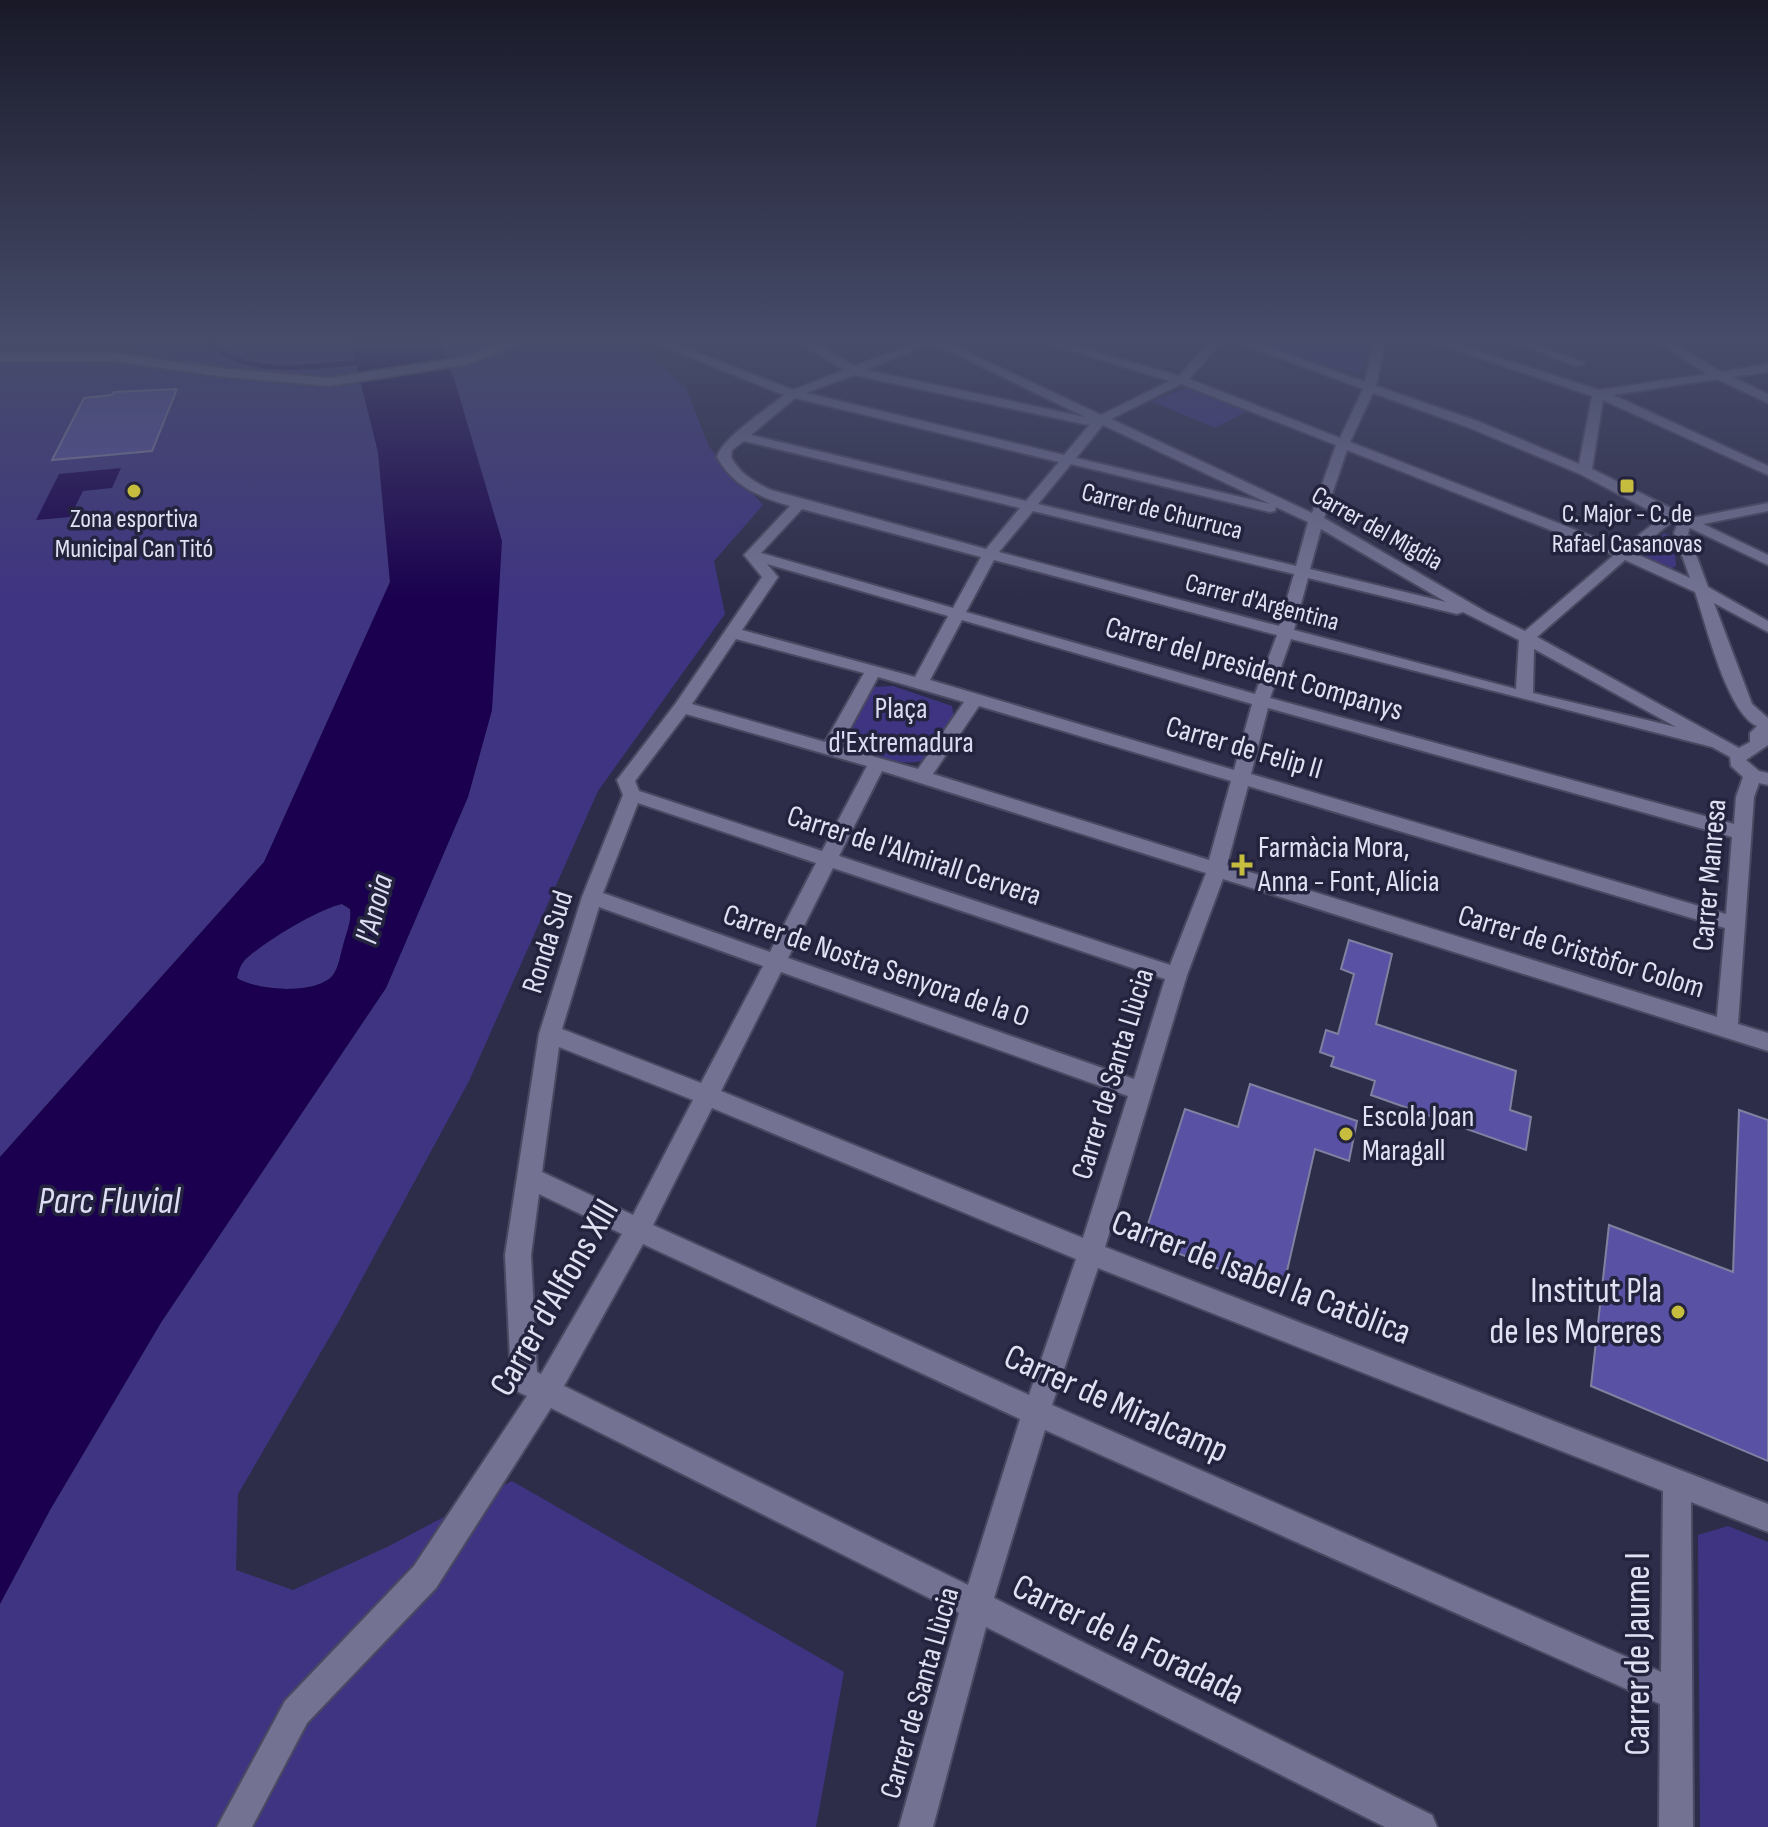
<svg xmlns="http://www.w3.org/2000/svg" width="1768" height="1827" font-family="'Sofia Sans Condensed',sans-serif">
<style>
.green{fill:#3f3482}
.water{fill:#1a004f;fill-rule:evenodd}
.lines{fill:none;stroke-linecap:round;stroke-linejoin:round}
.stream{stroke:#1a004f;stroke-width:5}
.building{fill:#5951a3;stroke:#8080a1;stroke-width:2}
.street-casing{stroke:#4b4961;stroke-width:4}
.street{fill:#737293;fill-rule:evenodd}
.poi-dot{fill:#c6bc3d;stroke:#24233e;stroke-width:3}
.labels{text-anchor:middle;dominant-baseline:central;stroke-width:7;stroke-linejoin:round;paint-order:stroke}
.far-street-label{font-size:26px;fill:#e0e1f3;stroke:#24233e}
.far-poi-label{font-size:26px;fill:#e0e1f3;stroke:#24233e}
.street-label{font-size:30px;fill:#e0e1f3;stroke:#24233e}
.park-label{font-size:30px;fill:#dadaf1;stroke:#24233e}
.poi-label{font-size:30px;fill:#e0e1f3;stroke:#24233e;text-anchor:start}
.water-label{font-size:32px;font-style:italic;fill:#ddddf4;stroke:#24233e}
.near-street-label{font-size:36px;fill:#e0e1f3;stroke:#24233e}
.near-poi-label{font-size:36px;fill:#e0e1f3;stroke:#24233e;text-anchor:end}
.near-water-label{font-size:38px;font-style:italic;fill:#ddddf4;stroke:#24233e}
</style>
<rect width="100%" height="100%" fill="#2e2d49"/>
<path class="green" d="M117,343h234l27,109 12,130 -126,280 -264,295v-797l148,6 14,-8 -24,-12z
M440,343h194l52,45 23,59 54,58 -49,56 11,53 -127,177 -129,290 -130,240 -101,173 -2,76 57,20 96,-44 123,-65 332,191 -28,155h-816v-223l50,-94 112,-189 224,-333 82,-191 24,-87 -36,-325z
M1254,343h115l-9,30 -45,-9z
M1187,388l6,1 54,22 -32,17 -64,-27z
M1664,533l10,4 2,29 -6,3 -28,-13z
M893,686l59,20 2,11 -32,44c-21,5 -70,-3 -78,-26l25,-44 5,-4z
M342,904l8,5c2,13 -4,24 -7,37 -3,9 -4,21 -10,29 -16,20 -76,16 -96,3 1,-6 2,-12 7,-17 16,-17 76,-53 98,-57z
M1728,1526l40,16v285h-68l-2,-292z"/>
<path class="water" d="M351,343h89l16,42 46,156 -10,169 -24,87 -82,191 -224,333 -112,189 -50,94v-447l264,-295 126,-280 -12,-130zM342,904l8,5c2,13 -4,24 -7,37 -3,9 -4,21 -10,29 -16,20 -76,16 -96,3 1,-6 3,-12 7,-17 16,-17 76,-53 98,-57z
M121,468l-9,20 -29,3 -13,26 -34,3 23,-46z"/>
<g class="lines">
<path class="stream" d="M209,343c42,36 104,23 155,19"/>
</g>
<path class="building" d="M177,389l-25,62 -100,9 32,-62 28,-3 2,-3z
M1349,940l43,14 -16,70 140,47 -6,39 21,7 -5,33 -155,-55 4,-14 -44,-15 3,-9 -14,-5 6,-22 12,4 16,-60 -13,-5z
M1250,1084l107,37 -8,40 -34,-12 -33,144 -139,-53 42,-131 53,18z
M1739,1110l29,10v341l-177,-75 18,-161 124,47z"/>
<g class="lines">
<defs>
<path id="street" d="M503,343h17l-52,21 -139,22 -111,-10 -105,-15h-113v-8h113l105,15 111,10 137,-21z
M655,343h17l121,47 51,-20 -44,-27h14l40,23 60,-23h17l-65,27 219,47 -152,-74h15l153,72 69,-34 -124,-38h19l114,33 30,-33h12l-32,36 151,59 23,-49 -123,-46h17l108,39 8,-39h12l-9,43 104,36 99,42 13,-68 -157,-53h18l146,47 108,-16 -48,-31h14l48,29 47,-8v8l-36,5 36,17v9l-51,-24 -104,16 155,71v9l-165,-75 -11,69 99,49 77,-15v8l-65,13 65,31v10l-78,-37 -2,5 20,54 60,34v11l-54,-29 38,101 16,14v27l-22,15 13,11 9,2v12l-9,-2 -5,14 -16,227 30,9v18l-545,-172 -36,96 -82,272 663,257v28l-77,-30 2,325h-34l1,-123 -615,-274 -51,168 438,217 5,12h-52l-399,-200 -53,200h-34l60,-214 -408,-205 -115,180 -129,135 -55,104h-35l68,-126 129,-135 113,-170 -13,-6 -3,-10 -6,-125 34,-221 43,-137 41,-102 -6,-15 59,-77 86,-126 -18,-22 46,-49c-31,-9 -57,-20 -73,-49 6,-20 49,-47 67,-62zM854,375l234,50 2,-1 -26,31 -258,-62zM1181,384l155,61 -24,68 -201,-94zM1373,393l97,35 110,46 82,43 -40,31 -272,-106zM795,398l264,64 -33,39 -275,-66zM1103,425l167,79 -194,-46zM744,441l276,67 -34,41 -215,-59c-17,-8 -31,-16 -40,-33l1,-7zM1347,450l267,105 -89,76 -39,-19 -162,-94zM1071,464l199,48 5,-1 1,-4 32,15 -12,44 -258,-62zM802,509l179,48 -28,51 -192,-55zM1033,511l261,63 -15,52 -280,-74zM1674,520l4,2 -4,11 16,45 -56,-25zM1321,529l125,73 -136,-33zM994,560l283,75 -22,59 -289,-82zM1625,560l70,32c11,32 32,121 62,134l-7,7v9l-11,6 -202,-111zM767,564l181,52 -33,61 -173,-47 36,-53zM1308,578l149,36 6,-2 56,28 -3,49 -222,-59zM962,620l290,84 -18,66 -304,-90zM736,639l128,34 -39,69 -133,-38zM1291,639l421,108 18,10 1,9 12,11 -7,20 -2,27 -464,-126zM1534,649l142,78 -143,-34zM878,677l86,25 -46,67 -78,-22zM979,706l252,75 -22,79 -276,-86zM1268,708l464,129 -6,77 -475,-140zM686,714l181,52 -45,85 -183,-60 -4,-10zM882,771l324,102 -36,92 -331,-109zM1248,786l477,142 -8,89 -490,-152zM638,803l178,60 -46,89 -167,-59zM833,868l332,111 -31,100 -346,-121zM599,907l164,59 -62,117 -139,-54zM781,972l347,124 -45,142 -362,-147zM559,1047l134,53 -60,115 -91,-43zM712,1108l364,151 -47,136 -376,-170zM539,1194l83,40 -81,140 -4,-2 -6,-117zM643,1244l377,175 -52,166 -404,-199zM1098,1268l565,223 -2,181 -609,-267z
M1516,343h18l51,20 -10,3z"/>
</defs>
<use href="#street" class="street-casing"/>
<use href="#street" class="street"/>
</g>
<linearGradient id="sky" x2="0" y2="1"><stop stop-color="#191928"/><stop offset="0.57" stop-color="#464c6a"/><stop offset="1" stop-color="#464c6a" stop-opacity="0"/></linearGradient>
<rect width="1768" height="599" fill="url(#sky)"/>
<g class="poi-dot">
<rect x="1619" y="478" width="16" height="16" rx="4"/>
<circle cx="134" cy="491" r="8"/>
<path d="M1238 853h8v8h8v8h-8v8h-8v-8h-8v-8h8z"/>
<circle cx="1346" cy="1134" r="8"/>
<circle cx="1678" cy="1312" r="8"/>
</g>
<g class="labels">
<g class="far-street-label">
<text transform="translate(1162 512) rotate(14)">Carrer de Churruca</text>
<text transform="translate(1377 529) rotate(29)">Carrer del Migdia</text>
<text transform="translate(1262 603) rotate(15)">Carrer d'Argentina</text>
</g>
<g class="far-poi-label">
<text x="1627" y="514">C. Major - C. de<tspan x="1627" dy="30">Rafael Casanovas</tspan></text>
<text x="134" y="519">Zona esportiva<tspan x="134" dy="30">Municipal Can Titó</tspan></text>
</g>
<g class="street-label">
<text transform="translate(1254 669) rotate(16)">Carrer del president Companys</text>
<text transform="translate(1244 748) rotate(16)">Carrer de Felip II</text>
<text transform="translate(914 856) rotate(18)">Carrer de l'Almirall Cervera</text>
<text transform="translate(1710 875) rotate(-85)">Carrer Manresa</text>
<text transform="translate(548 942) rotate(-72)">Ronda Sud</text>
<text transform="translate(1581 952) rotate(17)">Carrer de Cristòfor Colom</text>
<text transform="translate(876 966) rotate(19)">Carrer de Nostra Senyora de la O</text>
<text transform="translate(1113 1074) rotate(-73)">Carrer de Santa Llùcia</text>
<text transform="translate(920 1693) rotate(-74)">Carrer de Santa Llùcia</text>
</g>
<g class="park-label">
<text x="901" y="709">Plaça<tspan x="901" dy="34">d'Extremadura</tspan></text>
</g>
<g class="poi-label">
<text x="1258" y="848">Farmàcia Mora,<tspan x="1258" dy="34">Anna - Font, Alícia</tspan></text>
<text x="1362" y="1117">Escola Joan<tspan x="1362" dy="34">Maragall</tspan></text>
</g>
<g class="water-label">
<text transform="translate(375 909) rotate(-76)">l'Anoia</text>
</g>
<g class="near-street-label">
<text transform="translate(1261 1278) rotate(21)">Carrer de Isabel la Catòlica</text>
<text transform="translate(555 1298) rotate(-60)">Carrer d'Alfons XIII</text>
<text transform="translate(1116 1404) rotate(24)">Carrer de Miralcamp</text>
<text transform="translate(1128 1640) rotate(26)">Carrer de la Foradada</text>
<text transform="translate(1638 1654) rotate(-90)">Carrer de Jaume I</text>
</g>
<g class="near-poi-label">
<text x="1662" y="1291">Institut Pla<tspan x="1662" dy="41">de les Moreres</tspan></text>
</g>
<g class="near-water-label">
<text x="109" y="1201">Parc Fluvial</text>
</g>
</g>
</svg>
